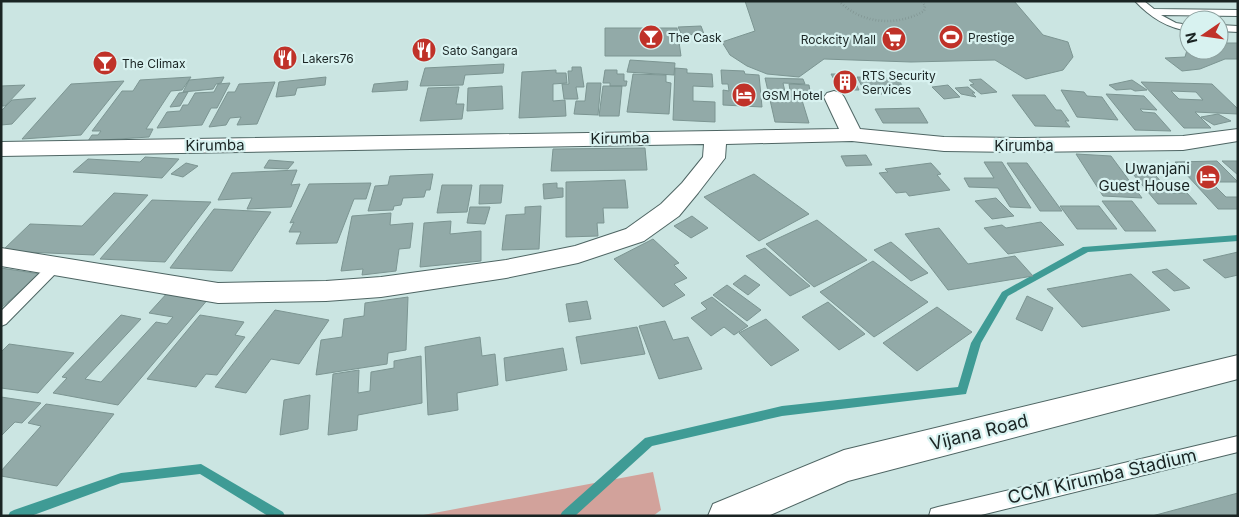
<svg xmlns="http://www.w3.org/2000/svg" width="1239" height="517" font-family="Inter,sans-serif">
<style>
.green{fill:#d2a29b}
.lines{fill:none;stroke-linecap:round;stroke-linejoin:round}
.stream{fill:#3f9b95;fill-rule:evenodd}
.building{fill:#92aaa8;stroke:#7c9592;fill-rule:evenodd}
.service-casing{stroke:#4e6563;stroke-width:2}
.minor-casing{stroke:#4e6563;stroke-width:2}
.path{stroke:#798b89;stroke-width:2.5;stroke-dasharray:0.5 2.5;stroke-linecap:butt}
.service{fill:#fff;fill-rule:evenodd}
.minor{fill:#fff;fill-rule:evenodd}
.labels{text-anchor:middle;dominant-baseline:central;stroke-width:4.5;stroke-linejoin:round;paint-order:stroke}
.far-poi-label{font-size:12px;fill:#1a2423;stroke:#d8f2f0;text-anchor:start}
.street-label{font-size:15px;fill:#1a2423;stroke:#d8f2f0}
.poi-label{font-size:15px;fill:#1a2423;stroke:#d8f2f0;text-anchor:end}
.near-street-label{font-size:18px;fill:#1a2423;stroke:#d8f2f0}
</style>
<rect width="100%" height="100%" fill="#cbe5e2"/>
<path class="green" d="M653,472l8,38 -8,6h-235z"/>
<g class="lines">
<path class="stream" d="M1238,235v6l-150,11 -80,44 -27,47 -15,51 -184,22 -130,30 -77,70h-15l2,-4 83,-74 4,-1 133,-31 176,-19 13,-44 31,-51 81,-45z
M201,464l82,48 2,4h-17l-68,-42 -79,9 -90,33h-23l2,-4 4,-2 107,-37z"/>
</g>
<path class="building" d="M745,1h269l29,34 25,7 5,15 -10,13 -37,9 -31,-19 -84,2 -87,-3 -25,18 -32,-3 -20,-8 -17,-11 -8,-13 33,-11z
M701,26l3,8 -22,1 -4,-8z
M605,28h72l4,28h-76z
M1189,43v7h30v-7h19v16h-13l-25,10 -18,2 -17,-13 20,-1z
M630,60l45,3 -1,12 -47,-3z
M504,64l-1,9 -38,2 -2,10 -43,1 5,-18z
M572,67h9l3,20h-8l2,12h-14l-2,-15h7l-1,-13h4z
M675,68l12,1v4l25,1 1,13 -20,-1v15l22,1v20l-42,-2z
M556,70v3h10l1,10 -14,1v17l12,-1 1,16 -47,2 3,-46z
M605,70h12v4h7v7h3l-1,5h-16v-3h-7z
M721,70l23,1 1,3 14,1 3,32 -39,-2v-15l6,1 -1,-7h-6z
M633,74l33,1v7l5,1 -2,31 -42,-2z
M831,74h20l8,16h-19z
M191,77l-9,13 -11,1 -25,38h7l-4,8 -61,4 4,-6h6l3,-4h-9l30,-40h11l7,-11z
M224,77l-3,6 -5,1 -3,5 -30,3 6,-12z
M326,77l-1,8 -28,3 -2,7 -19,2 3,-15z
M857,77l40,1 5,7 -25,1 5,8h-16z
M765,78l38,1 2,5 -22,-1 3,13 15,1 8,26 -34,-1z
M981,79l16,13 -16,2 -11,-9 4,-1 -5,-4z
M1132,80l15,10 -12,1 -4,-2 -15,1 -7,-5z
M124,81l-43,54 -59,4 49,-55z
M408,81l-1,9 -35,2 2,-8z
M275,82l-18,42 -20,1 4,-8 -11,1 -4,7 -17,2 19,-35h7l4,-8z
M1141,82l71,2 26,25v5l-43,-2 16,16h-27zM1171,91l25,1 7,8 -24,-1z
M230,83l-13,25h-6l-9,17 -45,3 10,-16 13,-1 3,-6h5l7,-12 19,-1 4,-8z
M587,83h14l-3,32 -24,-1 2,-13h9z
M789,84l20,1 2,12 -20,-1z
M25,85l-20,21h-4v-20z
M948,85l12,12 -16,2 -12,-12z
M502,86l1,23 -36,2 1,-23z
M603,86h19l-3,30h-20z
M459,87l-3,17h8l-2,15 -42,2 8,-33z
M968,87l7,6h-3l4,4 -15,-3 -6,-6z
M1061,90l23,2 3,4 15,1 16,23 -41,-3z
M188,92l-8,14 -10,1 9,-14z
M1106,94l38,2 13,14 -17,-1 3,3 12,1 16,18 -36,-1z
M1012,95h33l11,15h5l8,11h-4l5,6 -35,-1z
M36,98l-24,26 -11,1v-14l11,-11z
M919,108l9,15h-45l-8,-14z
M1218,114l13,7 -17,4 -13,-8z
M645,148l2,22 -96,1 2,-22z
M1076,154l35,2 31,42 -39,-2z
M866,155l6,10 -26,1 -5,-10z
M145,157l34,2 -17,19 -89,-6 15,-13 52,3z
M269,160l25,2 -6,7 -24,-1z
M1217,161l21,21h-27l15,15h12v12h-20l-43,-47z
M1222,161h16v14z
M984,162h18l29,46 -21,-1 -12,-19 -29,-1 -5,-9h30z
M186,163l12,3 -15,11 -12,-3z
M931,163l10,11 -4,1 13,15 -41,6 -3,-4 -10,1 -17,-20 9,-1 -3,-3z
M1007,163h20l35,48h-22z
M297,170l-6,15 9,-1 -9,23 -44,2 5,-11 -34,2 14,-27z
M433,174l-3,16h-4l-2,7 -21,1 -2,7 -7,1 -1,4 -25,1 7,-25 13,-1 2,-9z
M754,174l55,40 -50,27 -55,-44z
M1133,174h21l18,19h15l10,11h-39z
M625,180l3,28h-25l1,15h-7l1,13 -32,1v-55z
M371,183l-5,16h-12l-17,44 -41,1 5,-12h-12l5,-10 -4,1 19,-39z
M557,183v5h6v9l-19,2 -1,-15z
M442,185h30l-5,27 -30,1z
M480,185h23l-2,18 -22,1z
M114,193l34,2 -54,60 -92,-4 28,-27 52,2z
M996,198l18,18 -22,3 -17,-18z
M152,200l59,2 -46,60 -65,-3z
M1102,201h30l24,30h-31z
M541,206l-2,43 -37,1 4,-35 19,-1v-7z
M1060,206h39l18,23h-40z
M470,207h20l-5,17 -18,-1z
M214,209l57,3 -39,59 -62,-3z
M391,213l-1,12 23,-2 -3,25 -11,1 -3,22 -34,4 1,-6 -22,2 11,-55z
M692,216l16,12 -17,10 -17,-12z
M817,220l50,40 -53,27 -48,-43z
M451,221l-1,13 31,-3v30l-61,6 4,-44z
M1041,222l23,23 -56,9 -24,-26 18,-3 4,3z
M939,228l29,36 47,-8 18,20 -85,14 -43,-56z
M653,239l26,24 -5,2 13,13 -13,6 11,11 -22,12 -49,-48z
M891,242l37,31 -17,8 -37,-31z
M765,248l45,38 -20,10 -44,-40z
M1238,252v23l-13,3 -22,-18z
M873,261l55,41 -54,35 -54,-45z
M1,268l39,6 -39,34z
M1167,269l23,19 -16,3 -22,-19z
M1131,274l39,36 -88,17 -35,-38z
M745,275l15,10 -12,10 -15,-11z
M727,285l34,25 -14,11 -34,-26z
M169,291l40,7 -91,107 -65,-12 14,-15 -5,-1 59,-62 20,4 -56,60 16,3 55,-60 11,2 6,-7 -24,-4z
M1027,296l26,12 -11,23 -26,-12z
M408,297l-2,53 -18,3 -1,11 -71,11 5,-35 21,-3 2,-18 20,-3 1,-13z
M712,297l36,29 -14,9 -10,-8 -13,9 -20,-18 16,-9 -6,-6z
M587,301l4,18 -22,3 -3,-18z
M828,302l37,32 -26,16 -37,-33z
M937,307l35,25 -55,39 -34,-28z
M275,310l54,10 -30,44 -28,-5 -25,34 -31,-6z
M200,315l44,7 -9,13 10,2 -28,38 -11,-1 -10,13 -49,-8z
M766,319l33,31 -28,16 -32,-33z
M665,321l8,19 15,-3 14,32 -43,10 -20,-53z
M637,327l8,27 -64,10 -5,-27z
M480,337l2,19 13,-2 3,31 -41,8 1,17 -30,5 -3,-68z
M9,344l65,9 -36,40 -37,-5v-36z
M563,348l4,22 -61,11 -2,-23z
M421,356l1,47 -64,12 -1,15 -29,5 5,-61 26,-4 -1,23 12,-2 1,-19 23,-4v-7z
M310,395l-2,34 -28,6 4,-35z
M1,397l40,6 -19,20 -7,-1 -14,14z
M46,404l68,10 -57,72 -56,-10v-5l40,-45 -13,-3z
M1238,493v23h-86z"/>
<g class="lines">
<defs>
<path id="service" d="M1135,1h9l10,8 84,1v6l-77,-1 15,8 13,2v6c-22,-3 -39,-14 -54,-30z
M1219,25l19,1v6l-19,-1z
M56,260l5,2 2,3 -2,3 -55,56 -5,2v-15l50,-49z
M1238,436v16l-261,64h-48l2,-7 7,-2z"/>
<path id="minor" d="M834,91l7,2 3,4 16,32 84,8 79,1 160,-2 55,-7v12l-55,9 -160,2 -79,-1 -92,-10 -126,3 -1,14 -27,35 -19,23 -35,25 -66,22 -72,15 -125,19 -55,4 -108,2 -217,-37v-18l217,35 108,-2 55,-4 125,-17 69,-14 51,-17 35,-25 21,-21 21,-26 1,-13 -703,12v-14l838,-13 -15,-32 3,-4z
M1238,355v24l-390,102 -80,35h-60l5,-12 131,-54z"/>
</defs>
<use href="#service" class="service-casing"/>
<use href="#minor" class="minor-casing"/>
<path class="path" d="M839,1c22,23 58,26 85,10l1,-5 -3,-5"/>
<use href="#service" class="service"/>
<use href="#minor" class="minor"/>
</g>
<defs>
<symbol id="bar-disc" viewBox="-11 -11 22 22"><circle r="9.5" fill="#c03229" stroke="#d8f2f0"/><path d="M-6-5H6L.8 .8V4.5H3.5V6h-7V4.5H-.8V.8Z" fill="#fff"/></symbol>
<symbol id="stadium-disc" viewBox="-11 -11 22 22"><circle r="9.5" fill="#c03229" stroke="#d8f2f0"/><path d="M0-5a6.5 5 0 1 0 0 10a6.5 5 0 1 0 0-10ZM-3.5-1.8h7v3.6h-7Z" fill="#fff"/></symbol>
<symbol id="supermarket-disc" viewBox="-11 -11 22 22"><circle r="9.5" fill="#c03229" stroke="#d8f2f0"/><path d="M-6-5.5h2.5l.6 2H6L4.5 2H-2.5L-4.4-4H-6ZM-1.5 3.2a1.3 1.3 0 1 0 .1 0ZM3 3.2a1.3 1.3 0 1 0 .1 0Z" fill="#fff"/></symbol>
<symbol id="restaurant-disc" viewBox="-11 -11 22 22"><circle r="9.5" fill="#c03229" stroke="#d8f2f0"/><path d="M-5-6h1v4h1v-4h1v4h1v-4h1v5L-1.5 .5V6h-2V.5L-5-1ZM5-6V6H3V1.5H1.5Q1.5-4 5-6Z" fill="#fff"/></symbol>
<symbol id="building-disc" viewBox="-11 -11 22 22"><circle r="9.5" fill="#c03229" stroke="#d8f2f0"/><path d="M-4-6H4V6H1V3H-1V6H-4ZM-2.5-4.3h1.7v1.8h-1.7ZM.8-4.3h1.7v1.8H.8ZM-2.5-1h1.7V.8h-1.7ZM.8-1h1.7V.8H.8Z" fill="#fff"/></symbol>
<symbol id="hotel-disc" viewBox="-11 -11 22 22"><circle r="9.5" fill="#c03229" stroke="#d8f2f0"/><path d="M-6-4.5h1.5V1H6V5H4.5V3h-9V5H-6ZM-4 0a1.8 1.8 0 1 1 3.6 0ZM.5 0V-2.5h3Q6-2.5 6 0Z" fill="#fff"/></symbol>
</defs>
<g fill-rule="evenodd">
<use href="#bar-disc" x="637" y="23" width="28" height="28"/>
<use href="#stadium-disc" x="937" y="23" width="28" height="28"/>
<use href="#supermarket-disc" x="880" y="25" width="28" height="28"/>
<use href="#restaurant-disc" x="410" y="36" width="28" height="28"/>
<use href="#restaurant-disc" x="271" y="44" width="28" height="28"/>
<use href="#bar-disc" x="91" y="49" width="28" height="28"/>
<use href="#building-disc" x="831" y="68" width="28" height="28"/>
<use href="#hotel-disc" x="730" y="81" width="28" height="28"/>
<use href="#hotel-disc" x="1194" y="163" width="28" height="28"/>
</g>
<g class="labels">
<g class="far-poi-label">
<text x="668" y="37">The Cask</text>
<text x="968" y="37">Prestige</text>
<text x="876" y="39" text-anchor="end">Rockcity Mall</text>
<text x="442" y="50">Sato Sangara</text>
<text x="302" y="58">Lakers76</text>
<text x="122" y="63">The Climax</text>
<text x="862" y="75">RTS Security<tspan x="862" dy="14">Services</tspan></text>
<text x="762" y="95">GSM Hotel</text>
</g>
<g class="street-label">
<text transform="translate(620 138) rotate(-1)">Kirumba</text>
<text transform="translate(215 145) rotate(-1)">Kirumba</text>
<text x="1024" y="145">Kirumba</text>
</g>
<g class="poi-label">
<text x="1190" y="168">Uwanjani<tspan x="1190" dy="17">Guest House</tspan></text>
</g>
<g class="near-street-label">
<text transform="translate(979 432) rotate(-14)">Vijana Road</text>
<text transform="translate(1102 476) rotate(-13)">CCM Kirumba Stadium</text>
</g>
</g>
<rect width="1239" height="517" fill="none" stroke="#1a2423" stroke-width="5"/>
<g transform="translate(1204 35) rotate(257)"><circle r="24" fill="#d8f2f0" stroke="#8ca09e"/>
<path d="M0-4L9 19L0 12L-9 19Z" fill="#c03229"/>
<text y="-8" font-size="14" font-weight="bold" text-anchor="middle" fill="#1a2423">N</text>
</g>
</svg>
